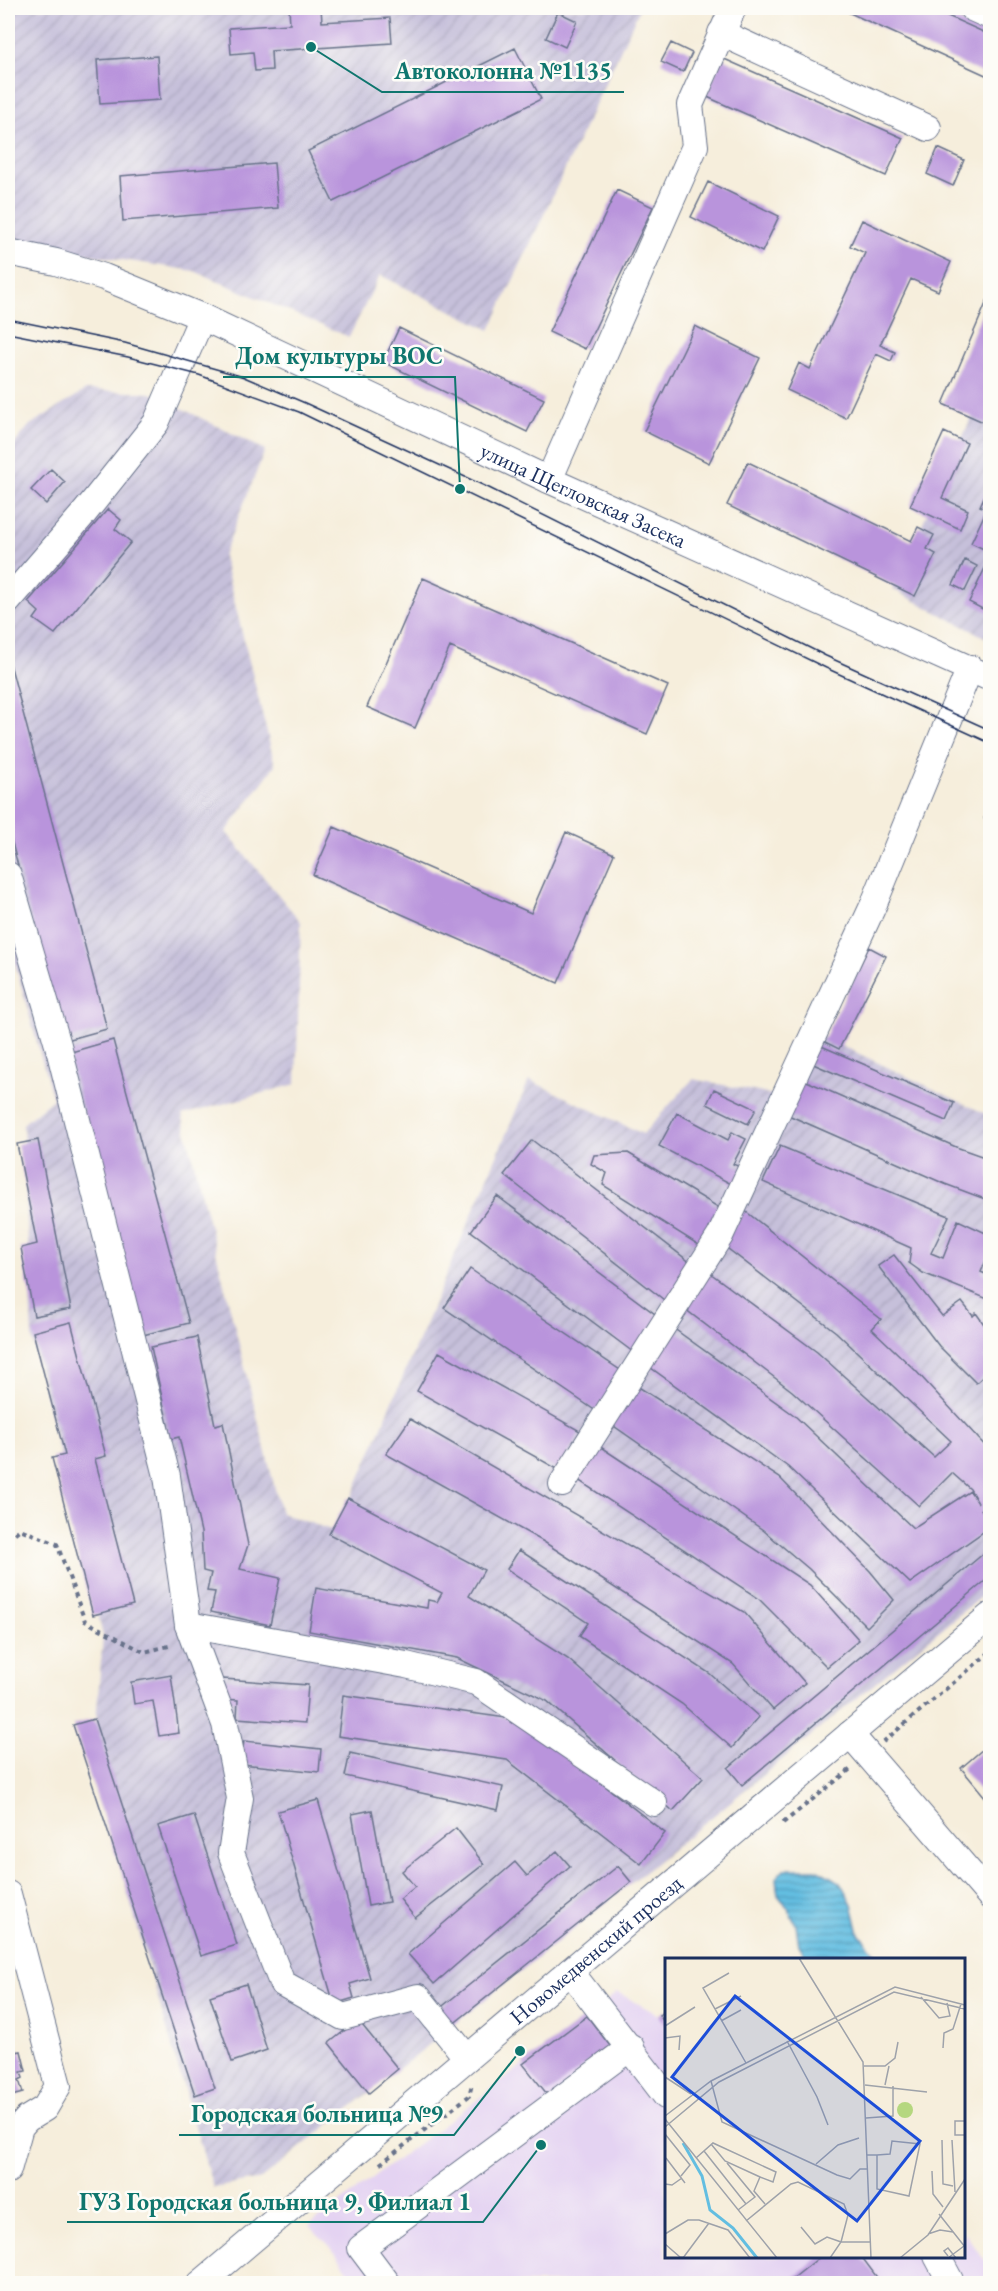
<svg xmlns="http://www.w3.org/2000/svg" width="998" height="2291" font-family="'EB Garamond',serif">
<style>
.built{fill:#e4d3f2}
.industrial{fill:url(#industrial-furrows)}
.water{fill:url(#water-rules);stroke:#3f76a0;stroke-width:1.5}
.building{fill:#b994dc}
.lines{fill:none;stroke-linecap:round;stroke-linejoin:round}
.minor-casing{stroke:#68728a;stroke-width:28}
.path{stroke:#68728a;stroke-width:4;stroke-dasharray:4.5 4.5;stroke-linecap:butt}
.minor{stroke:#fff;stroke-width:26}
.tram{stroke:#1b2f5e;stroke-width:1.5}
.labels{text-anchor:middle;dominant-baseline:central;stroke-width:5;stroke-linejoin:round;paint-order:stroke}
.street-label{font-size:22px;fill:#1b2f5e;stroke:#fdfcf7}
.inset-river{fill:none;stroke:#63bee1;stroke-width:3}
.inset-road{fill:none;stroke:#9ea2aa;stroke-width:1.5}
.view{fill:#1d4ed8;fill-opacity:0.15;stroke:#1d4ed8;stroke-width:3}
.inset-edge{fill:none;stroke:#1b2f5e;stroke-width:3}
.leader{fill:none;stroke:#0f766e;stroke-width:2}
.callout-dot{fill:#0f766e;stroke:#fdfcf7;stroke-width:2}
.callout-label{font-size:24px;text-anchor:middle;font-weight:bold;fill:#0f766e;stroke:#fdfcf7;stroke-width:5;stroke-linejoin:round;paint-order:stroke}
</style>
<defs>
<pattern id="industrial-furrows" width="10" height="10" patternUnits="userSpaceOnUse" patternTransform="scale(1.5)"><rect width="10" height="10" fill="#c6c0da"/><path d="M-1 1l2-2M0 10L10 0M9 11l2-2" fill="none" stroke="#aaa5be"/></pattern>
<pattern id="water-rules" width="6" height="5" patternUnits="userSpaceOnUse" patternTransform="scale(1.5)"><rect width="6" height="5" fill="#63bee1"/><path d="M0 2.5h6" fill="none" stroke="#519bba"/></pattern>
</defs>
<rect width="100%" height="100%" fill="#fdfcf7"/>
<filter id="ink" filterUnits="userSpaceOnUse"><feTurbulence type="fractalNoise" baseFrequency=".0167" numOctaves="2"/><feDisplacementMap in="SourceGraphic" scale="12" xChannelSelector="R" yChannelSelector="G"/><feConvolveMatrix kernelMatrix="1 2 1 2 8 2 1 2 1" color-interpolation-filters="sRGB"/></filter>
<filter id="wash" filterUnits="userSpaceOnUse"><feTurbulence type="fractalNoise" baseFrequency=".008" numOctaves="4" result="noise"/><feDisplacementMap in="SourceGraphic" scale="24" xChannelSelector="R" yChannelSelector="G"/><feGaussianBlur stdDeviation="1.35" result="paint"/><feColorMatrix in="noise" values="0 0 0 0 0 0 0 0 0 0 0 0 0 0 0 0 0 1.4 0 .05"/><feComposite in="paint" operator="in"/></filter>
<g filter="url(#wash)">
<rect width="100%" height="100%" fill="#f6eedc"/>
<path class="built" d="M617,1992l42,23 7,-5v246h298v-24l26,35v16h-632l-29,-38 -20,-19 287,-216z"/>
<path class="industrial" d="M8,8h632l-150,322 -110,-55 -31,62 -155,-66 -179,-28 -7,-57z
M990,378v262l-98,-51z
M86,390l65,3 114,57 -42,106 52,209 -49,67 75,90 -5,162 -114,31 99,398 56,19 192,-452 114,54 50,-55 85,17 35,-64 177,84v473l-338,277 -391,313 -48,9 -121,-418 11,-134 -71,-298 -9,-214 30,-25 -45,-160v-487l22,-27z"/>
<path class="water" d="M784,1869h32l24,13 12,22 7,30 21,25h-72l-9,-14 -3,-20 -8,-17 -10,-13 -2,-17z"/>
<g id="blocks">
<path class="building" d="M289,8h32l1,14 68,-4 2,25 -121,8 1,19 -17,1 -2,-19 -22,2 -2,-26 61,-4z
M839,8h91l60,27v42z
M558,12l19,9 -12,26 -19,-9z
M671,43l21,10 -9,19 -22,-10z
M515,48l26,51 -208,103 -25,-51z
M157,56l3,44 -60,4 -3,-44z
M722,58l181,80 -17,38 -181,-80z
M938,148l26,12 -11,26 -26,-12z
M274,163l4,45 -155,13 -3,-45z
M708,182l71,34 -17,36 -71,-35z
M617,190l36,17 -68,142 -36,-17z
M862,220l89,42 -13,29 -27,-12 -31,66 15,7 -4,9 -15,-7 -30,64 -59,-28 12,-27 11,6 55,-116 -15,-7z
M990,294v131l-47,-21z
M695,326l65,32 -51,105 -65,-32z
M399,328l145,71 -17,33 -144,-70z
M944,432l23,11 -25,55 26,12 -8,19 -50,-23z
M748,462l163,79 7,-14 16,8 -7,14 9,5 -21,42 -188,-91z
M51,469l14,13 -19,22 -15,-14z
M990,483v69l-19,-9 16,-34 -7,-3z
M108,509l13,11 -6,9 16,13 -76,92 -21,-15 5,-7 -11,-10z
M965,560l12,6 -12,25 -12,-6z
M985,568l5,3v42l-21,-11z
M423,578l245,108 -21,48 -197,-87 -35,81 -48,-21z
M8,656l99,373 -44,12 -55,-214z
M990,816v20l-6,-18z
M334,827l197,86 35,-81 48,22 -56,129 -245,-108z
M869,947l17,9 -47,93 -16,-8z
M113,1040l76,283 -46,12 -75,-282z
M812,1042l142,61 -8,18 -142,-61z
M802,1079l154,68 34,12v42l-45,-17 -159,-70z
M714,1089l42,20 -8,15 -41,-20z
M990,1105v18l-5,-2z
M677,1113l51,27 4,-8 14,7 -13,25 11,5 -9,17 -76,-40z
M38,1140l33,169 -37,7 -13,-68 16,-4 -20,-100z
M532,1140l164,127 -28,36 -164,-128z
M780,1146l169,70 -18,37 12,5 15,-38 32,15v16l-9,21 9,4v24l-67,-27 -14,-10 2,-15 -148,-66z
M628,1153l95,57 -21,37 -99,-62 4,-12 -16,-9 3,-9z
M497,1196l162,121 -26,35 -162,-121z
M744,1210l137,109 -9,10 43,41 75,81v53l-9,5 9,14v4l-80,56 -122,-116 -141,-102 26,-37 121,87 119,113 57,-37 8,12 -8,-14 -18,-16 -33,33 -127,-115 -107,-82 25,-36 107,79 117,105 17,-16 -115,-109 -113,-87z
M894,1255l48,61 20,-14 11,14 3,-3 10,14 4,-2v28l-6,5 6,8v4l-14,13 -37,-37 -61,-80z
M470,1269l153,103 -27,39 -152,-103z
M71,1322l35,134 -11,3 38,146 -40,10 -41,-157 13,-3 -32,-123z
M197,1337l18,88 8,-2 25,122 -8,24 40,9 -10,47 -59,-13 4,-20 -8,-1 4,-18 -8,-2 -2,-39 -22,-95 -8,2 -20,-92z
M439,1352l141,79 -21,39 -142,-79z
M637,1386l143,92 90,93 24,29 -27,27 -58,-58 -46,-39 -152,-106z
M410,1419l334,193 61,71 -32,27 -40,-46 -189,-122 -158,-88z
M599,1446l211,139 49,55 -32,27 -69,-69 -180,-118z
M348,1498l136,72 -15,26 99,63 135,119 -30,33 -126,-110 -90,-43 -148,-27 7,-43 111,20 1,-8 9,2 5,-9 -113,-59z
M990,1548v29l-248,208 -14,-17z
M519,1550l190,123 50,44 -27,31 -50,-44 -103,-68 9,-13 -81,-54z
M171,1675l8,58 -20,3 -6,-35 -19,3 -3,-22z
M223,1679l85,6 -3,38 -68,-5 1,-18 -17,-1z
M343,1695l178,25 144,113 -24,31 -134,-104 -169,-24z
M94,1719l121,369 -20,7 -122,-370z
M244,1741l77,8 -2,23 -78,-8z
M990,1743v60l-29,-35z
M350,1753l153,34 -5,23 -153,-34z
M318,1800l52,178 -20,6 4,14 -20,6 -56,-193z
M372,1810l17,92 -21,4 -16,-92z
M194,1815l43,130 -36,11 -43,-130z
M456,1828l28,36 -69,54 -15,-19 15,-12 -13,-16z
M557,1851l13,15 -136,118 -26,-30 107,-92 12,14z
M618,1866l13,16 -184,147 -13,-16z
M246,1984l21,66 -35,12 -22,-66z
M666,2010v15l-7,-10z
M587,2016l23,30 -63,48 -24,-30z
M358,2020l40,49 -29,24 -40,-50z
M14,2043l2,9 5,-1 5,20 -5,1 2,6 -4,2 4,13 -15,4v-53z
M821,2256h40l18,24 -5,4h-88z"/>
</g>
</g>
<g filter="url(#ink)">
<use href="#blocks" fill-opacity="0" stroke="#68728a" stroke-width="1.5"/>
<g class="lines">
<defs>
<g id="minor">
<path d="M972,8l18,8"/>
<path d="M721,33l207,95"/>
<path id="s1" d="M8,252l48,10 48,15 98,40 347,163 441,198"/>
<path d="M549,480l146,-334 -5,-41 43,-97"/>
<path d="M8,601l77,-89 71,-89 46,-106"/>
<path d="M8,875l50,170 109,431 21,149 37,99 15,74 -9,55 51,130 61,34 75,-20 49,61"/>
<path d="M562,1484l158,-248 153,-330 97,-238"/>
<path d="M188,1625l218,40 70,17 178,121"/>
<path d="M850,1734l140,162"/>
<path d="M8,1894l50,192 -13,22 -18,11 -7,8 -12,43"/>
<path d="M570,1971l96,125"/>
<path d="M937,2256l15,28"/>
<path id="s2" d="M200,2284l790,-668"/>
<path d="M388,2284l-27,-36 270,-201"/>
</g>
</defs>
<use href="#minor" class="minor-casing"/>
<path class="path" d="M8,1539l12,-10 37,15 28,77 59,31 29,-7
M883,1742l107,-90
M783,1823l69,-55
M380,2164l89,-68 3,-12"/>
<use href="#minor" class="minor"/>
<path class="tram" d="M8,319l117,24 119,34 61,26 182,84 339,169 164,74
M8,333l120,24 71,18 100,37 527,256 164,75"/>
</g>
</g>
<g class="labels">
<g class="street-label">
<text stroke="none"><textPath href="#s1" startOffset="626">улица Щегловская Засека</textPath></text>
<text stroke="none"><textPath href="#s2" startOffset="518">Новомедвенский проезд</textPath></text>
</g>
</g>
<g transform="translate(665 1958)">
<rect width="300" height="300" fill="#f6eedc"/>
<path d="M232 152a8 8 0 1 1 16 0a8 8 0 1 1-16 0Z" fill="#b5d77f"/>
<path class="inset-river" d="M18,185l19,33 8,34 23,18 24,30"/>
<path class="inset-road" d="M134,0l64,104 8,196M64,15l-26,15 43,75M256,39l18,21 11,-2 -3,-13M50,51l26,-13M56,63l20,-11M0,68l30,-19M0,80l15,-2 -1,14M122,83l30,56 11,28M278,90l1,-15 9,-4 8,-25M199,108h21l10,-8 3,-16M0,119l26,17M46,123l11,41 115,53 13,4 10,-10h8M200,127l62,7M220,127l4,-19M0,158l46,-35 184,-94 70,18M201,160l27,-2v-30M0,161l112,139M300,163h-10v14h10M0,169l54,-45 175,-90 71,17M0,176l25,31 -9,11M277,182l1,44 10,2M287,182l3,52M46,186l14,17 35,16 -6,14 11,13M39,193l42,53M202,197h10v34l32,7 11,-52 -28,-3 -2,13 -13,1M1,200l19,25M31,200l17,-15 63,29 -3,10 -13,-5M62,205l28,34 -17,13M151,206l22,-19 21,-7M267,213l1,23 10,13M0,226l7,1 10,-7M274,256l26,33M81,263l45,-37 7,-2 46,22 4,11 -7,27h29M136,269l14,17 12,-7 14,5 -11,16M0,276l23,-14h11l29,10 22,28M263,276l12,-4 13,2M0,286l15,13 9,1M283,298l-4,-5 4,-3 8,10M18,300l26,-35M235,300l28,-23 37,-56M283,300l16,-12"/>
<path class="view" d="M70,38l185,145 -63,80 -185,-144z"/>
<rect width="300" height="300" class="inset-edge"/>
</g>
<path class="leader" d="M311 47L382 92H624M460 489L455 377H223M520 2051L454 2135H179M541 2145L483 2222H67"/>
<g class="callout-dot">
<circle cx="311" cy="47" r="6"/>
<circle cx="460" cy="489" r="6"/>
<circle cx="520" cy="2051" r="6"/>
<circle cx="541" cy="2145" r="6"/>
</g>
<g class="callout-label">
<text x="503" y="79">Автоколонна №1135</text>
<text x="339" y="364">Дом культуры ВОС</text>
<text x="317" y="2122">Городская больница №9</text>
<text x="275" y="2210">ГУЗ Городская больница 9, Филиал 1</text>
</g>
<rect width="998" height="2291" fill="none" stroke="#fdfcf7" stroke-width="30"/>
</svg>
